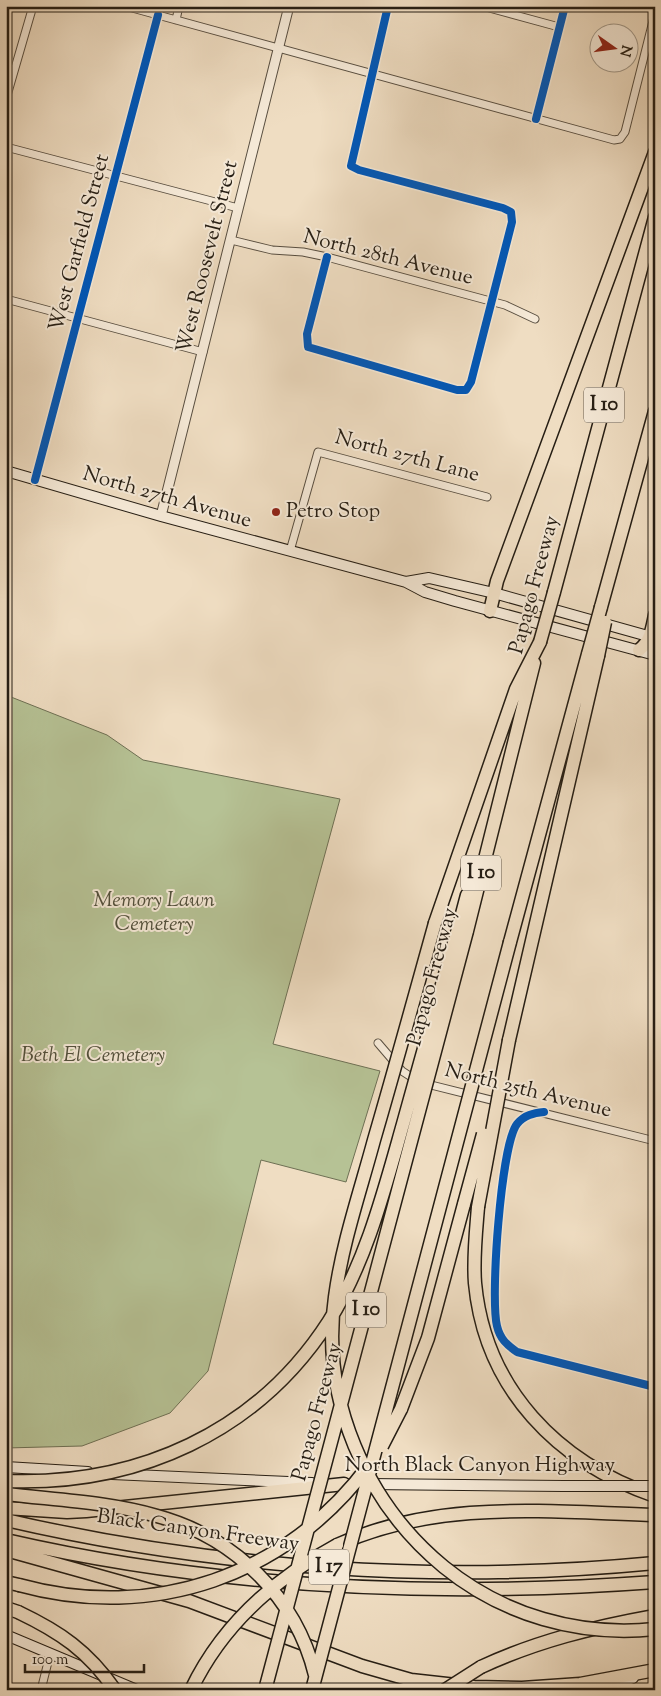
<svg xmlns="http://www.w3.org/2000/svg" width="661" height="1696" font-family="'Sorts Mill Goudy',serif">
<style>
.green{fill:#b6c295;stroke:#6e7054}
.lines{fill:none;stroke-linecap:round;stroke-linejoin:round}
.minor-casing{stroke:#584e40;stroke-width:9}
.tertiary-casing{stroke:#584e40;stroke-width:11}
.secondary-casing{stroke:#261e14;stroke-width:12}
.motorway-casing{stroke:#261e14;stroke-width:15}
.minor{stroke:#f5e9d7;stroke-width:7}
.tertiary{stroke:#f5e9d7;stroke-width:9}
.secondary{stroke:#f5e9d7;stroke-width:10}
.motorway{stroke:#efddc2;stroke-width:12}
.secondary-bridge-casing{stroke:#261e14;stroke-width:12;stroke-linecap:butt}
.motorway-bridge-casing{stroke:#261e14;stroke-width:15;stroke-linecap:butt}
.secondary-bridge{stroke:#f5e9d7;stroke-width:10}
.motorway-bridge{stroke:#efddc2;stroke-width:12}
.cycleway-casing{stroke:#f5e9d7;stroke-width:11}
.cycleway{stroke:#0057b8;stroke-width:8}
.poi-dot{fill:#8f2418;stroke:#f5e9d7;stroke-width:2}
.labels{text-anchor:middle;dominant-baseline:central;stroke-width:4;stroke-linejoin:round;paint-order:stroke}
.shield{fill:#f5e9d7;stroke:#645b4e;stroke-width:1}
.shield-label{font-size:20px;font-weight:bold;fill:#261e14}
.street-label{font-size:21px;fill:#261e14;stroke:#f5e9d7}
.poi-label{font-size:21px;fill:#261e14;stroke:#f5e9d7;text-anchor:start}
.park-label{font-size:21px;font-style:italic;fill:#514f3b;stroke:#f5e9d7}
</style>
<rect width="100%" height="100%" fill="#efddc2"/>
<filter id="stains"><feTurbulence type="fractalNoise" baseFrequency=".004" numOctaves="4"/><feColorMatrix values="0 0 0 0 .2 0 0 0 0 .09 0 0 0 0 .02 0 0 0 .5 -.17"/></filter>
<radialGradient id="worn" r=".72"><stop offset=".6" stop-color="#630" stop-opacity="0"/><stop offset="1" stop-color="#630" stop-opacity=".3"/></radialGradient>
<path class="green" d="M6,695l101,40 36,25 197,39 -67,245 107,27 -34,111 -85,-22 -53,211 -38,42 -88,33 -76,2z"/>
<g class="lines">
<defs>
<path id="minor" d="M125,6l489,134 6,-1 5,-7 30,-119
M482,6l77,21
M176,20l3,-14
M6,99l27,-93
M536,119l29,-113
M6,147l232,61
M231,240l41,10 31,2 24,5 178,48 30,14
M327,257l-20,77 1,13 149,43h9l5,-8 41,-160 -1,-10 -8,-4 -144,-38 -8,-4 37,-160
M6,299l197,53
M35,480l123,-465
M290,551l28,-99 169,45
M378,1043l24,28 17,11 236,59
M544,1112c-10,1 -20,3 -27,12 -16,21 -27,174 -20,202 3,13 10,19 20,26l138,35
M41,1690l9,-36"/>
<path id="tertiary" d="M161,516l128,-510"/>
<path id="secondary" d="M6,471l155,45 245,66 19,10 30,9 200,54
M406,582l23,-4 65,15 161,45
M6,1467l82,5
M112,1474l200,9
M369,1484l195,2
M6,1635l131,55
M601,1690l32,-12"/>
<path id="motorway" d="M554,592l101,-375
M601,607l54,-196
M490,611l7,-30 158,-429
M639,650c12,-9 13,-21 16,-35
M435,923l81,-234 24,-47
M458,929l9,-34
M467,931l67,-268
M510,942l78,-288
M509,1040l89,-384
M478,1207c-2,25 -5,51 -3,76 10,106 83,180 180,213
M401,1409l27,-71 36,-134
M6,1508l61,4 19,-1 258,-27
M6,1520c212,49 433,64 649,43
M6,1540c213,49 431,58 649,42
M337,1545c102,-46 209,-33 318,-30
M6,1550l183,51 173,65 49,14 63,7 48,1 58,-4 75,-14
M6,1582l13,3
M6,1608l12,4
M481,1667c56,-26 113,-40 174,-51"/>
</defs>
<use href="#minor" class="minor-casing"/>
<use href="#tertiary" class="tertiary-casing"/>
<use href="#secondary" class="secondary-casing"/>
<use href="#motorway" class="motorway-casing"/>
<use href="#minor" class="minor"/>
<use href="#tertiary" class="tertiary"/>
<use href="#secondary" class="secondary"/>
<use href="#motorway" class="motorway"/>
<defs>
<path id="secondary-bridge" d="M564,1486h91"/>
<path id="motorway-bridge" d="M540,642l14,-50
M588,654l13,-47
M598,656l7,-34
M435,923c-20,72 -40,145 -61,217 -14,52 -32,104 -39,157 -15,101 31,206 109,270 59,48 135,70 211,62
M464,1204l19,-70
M478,1207l31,-167
M382,1446l19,-37
M6,1481c131,5 251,-48 323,-160 37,-59 55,-130 74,-197 18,-65 36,-130 55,-195
M6,1494c50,6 103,8 151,22 77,21 139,81 158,159
M19,1585c134,37 268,-9 350,-120
M18,1612c42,20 70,39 97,78
M191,1690c31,-65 83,-111 146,-145
M265,1690l202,-759
M312,1690l198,-748
M445,1690l36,-23"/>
</defs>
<use href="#secondary-bridge" class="secondary-bridge-casing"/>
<use href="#motorway-bridge" class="motorway-bridge-casing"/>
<use href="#secondary-bridge" class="secondary-bridge"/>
<use href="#motorway-bridge" class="motorway-bridge"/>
<defs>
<path id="cycleway" d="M536,119l29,-113
M327,257l-20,77 1,13 149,43h9l5,-8 41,-160 -1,-10 -8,-4 -144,-38 -8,-4 37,-160
M35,480l123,-465
M544,1112c-10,1 -20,3 -27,12 -16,21 -27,174 -20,202 3,13 10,19 20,26l138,35"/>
</defs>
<use href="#cycleway" class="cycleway-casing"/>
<use href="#cycleway" class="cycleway"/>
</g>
<circle class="poi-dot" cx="276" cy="512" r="5"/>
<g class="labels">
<g class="shield">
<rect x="584" y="387.5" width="40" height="35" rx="4"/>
<rect x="461" y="855.5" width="40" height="35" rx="4"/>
<rect x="346" y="1292.5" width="40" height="35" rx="4"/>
<rect x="309" y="1549.5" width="40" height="35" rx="4"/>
</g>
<g class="shield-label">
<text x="604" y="405">I 10</text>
<text x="481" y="873">I 10</text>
<text x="366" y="1310">I 10</text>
<text x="329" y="1567">I 17</text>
</g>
<g class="street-label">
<text transform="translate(80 243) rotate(-75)">West Garfield Street</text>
<text transform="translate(208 257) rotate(-76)">West Roosevelt Street</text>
<text transform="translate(388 258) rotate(14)">North 28th Avenue</text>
<text transform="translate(407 457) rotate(15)">North 27th Lane</text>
<text transform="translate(167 498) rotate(16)">North 27th Avenue</text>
<text transform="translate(535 585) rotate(-75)">Papago Freeway</text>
<text transform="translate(433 977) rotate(-75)">Papago Freeway</text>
<text transform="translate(528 1091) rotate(14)">North 25th Avenue</text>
<text transform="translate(318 1412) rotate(-75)">Papago Freeway</text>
<text x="480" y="1466">North Black Canyon Highway</text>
<text transform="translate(198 1531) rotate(8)">Black Canyon Freeway</text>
</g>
<g class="poi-label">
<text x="286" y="512">Petro Stop</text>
</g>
<g class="park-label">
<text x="154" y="901">Memory Lawn<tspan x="154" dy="24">Cemetery</tspan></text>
<text x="93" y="1056">Beth El Cemetery</text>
</g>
</g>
<rect width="661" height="1696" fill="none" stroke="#efddc2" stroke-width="25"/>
<rect x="8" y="8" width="646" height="1681" fill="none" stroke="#261e14" stroke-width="2.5"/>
<rect x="12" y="12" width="636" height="1671" fill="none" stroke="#261e14"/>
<g transform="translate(614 48) rotate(104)"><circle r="24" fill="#f5e9d7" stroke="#a29889"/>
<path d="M0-4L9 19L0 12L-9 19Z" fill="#8f2418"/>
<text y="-8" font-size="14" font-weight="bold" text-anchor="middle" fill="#261e14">N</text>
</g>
<path d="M25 1664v8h119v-8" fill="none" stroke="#261e14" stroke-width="2.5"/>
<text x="32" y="1664" font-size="15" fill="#261e14" stroke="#f5e9d7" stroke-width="4" paint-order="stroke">100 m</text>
<rect width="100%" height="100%" filter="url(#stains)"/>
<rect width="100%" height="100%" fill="url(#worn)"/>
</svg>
